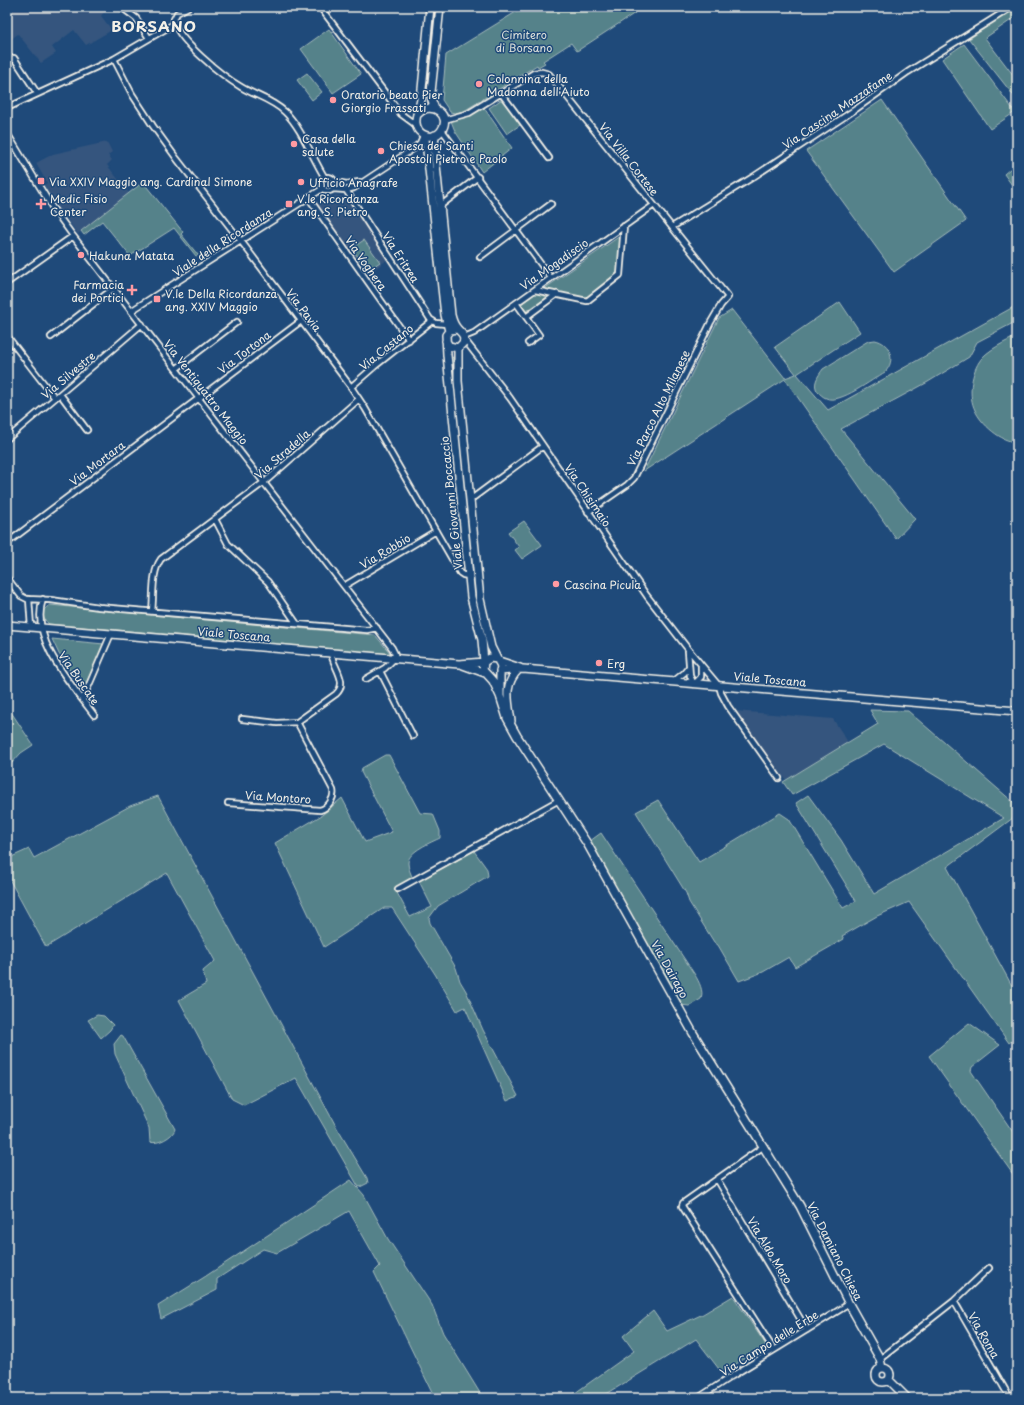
<svg xmlns="http://www.w3.org/2000/svg" width="1024" height="1405" font-family="'Playpen Sans',sans-serif">
<style>
.built{fill:#35557e}
.green{fill:#55828a;stroke:#a4bab9}
.lines{fill:none;stroke-linecap:round;stroke-linejoin:round}
.street-casing{stroke:#f4f1e8;stroke-width:8}
.secondary-casing{stroke:#f4f1e8;stroke-width:10}
.street{stroke:#1f4a7a;stroke-width:4.5}
.secondary{stroke:#1f4a7a;stroke-width:7}
.poi-dot{fill:#ff9aa2;stroke:#1f4a7a;stroke-width:1.5}
.labels{text-anchor:middle;dominant-baseline:central;stroke-width:3;stroke-linejoin:round;paint-order:stroke}
.park-label{font-size:11px;fill:#dce0da;stroke:#1f4a7a}
.poi-label{font-size:11px;fill:#f4f1e8;stroke:#1f4a7a;text-anchor:start}
.street-label{font-size:11px;fill:#f4f1e8;stroke:#1f4a7a}
.district-label{font-size:15px;font-weight:bold;letter-spacing:1px;fill:#f4f1e8;stroke:#1f4a7a}
</style>
<rect width="100%" height="100%" fill="#1f4a7a"/>
<filter id="ink" filterUnits="userSpaceOnUse"><feTurbulence type="fractalNoise" baseFrequency=".025" numOctaves="2"/><feDisplacementMap in="SourceGraphic" scale="8" xChannelSelector="R" yChannelSelector="G"/><feConvolveMatrix kernelMatrix="1 2 1 2 8 2 1 2 1" color-interpolation-filters="sRGB"/></filter>
<g filter="url(#ink)">
<path class="built" d="M7,7h101l-7,9 11,14 -26,15 -12,-15 -22,17 4,6 -15,10 -23,-29 -11,8z
M107,142l5,10 -4,3 4,5 -5,5 22,28 -51,41 -21,-28 -13,-21 3,-2 -11,-20 17,-9z
M335,195l12,3 41,61 -22,17 -50,-71 12,-9 5,1z
M735,711l98,8 15,23 -62,38z"/>
<path class="green" d="M524,7h106l5,6 -58,38 -6,-8 -28,18 2,2 -7,4 -1,-2 -73,46 -9,2 -5,-1 -8,-12 4,-45z
M1016,7h1v9l-32,22 32,42v20l-48,-61z
M329,29l32,45 -28,19 -32,-44z
M964,44l51,68 -25,17 -48,-70z
M307,73l15,19 -10,8 -15,-20z
M502,99l18,26 -13,9 -18,-26z
M882,100l84,121 -72,51 -88,-121z
M484,108l28,40 -30,24 -27,-41 -4,-10 15,-4z
M1017,163v29l-13,-18z
M143,182l40,50 -2,2 17,21 -2,1 -22,-28 -44,28 -28,-35 -18,14 -3,-4z
M620,236l1,1 -4,38 -31,23 -42,-9z
M364,240l16,22 -13,9 -15,-23z
M536,293l13,3 -24,16 -5,-7z
M840,302l20,30 -63,42 31,36 189,-105v16l-40,21 -8,15 -41,25 -87,47 74,90 -19,20 -111,-160 -141,92 75,-153 13,-8 53,68 11,-4 -21,-27z
M1017,336v106c-16,0 -36,-18 -42,-32 -7,-14 -4,-35 4,-48 6,-11 28,-21 38,-26z
M875,340c16,3 21,21 10,32 -12,7 -46,33 -59,26 -3,-1 -6,-4 -8,-6 -6,-8 0,-16 5,-23l45,-28z
M455,357v24l22,225 13,49h-3l-1,-10 -10,-40 -23,-224 -4,-23z
M524,521l18,24 -20,14 -7,-9 4,-3 -11,-15z
M50,605l133,13 192,17 16,19 -342,-30c-8,-7 -9,-13 1,-19z
M52,639l52,5 -21,46 -24,-36z
M7,706l26,39 -12,8 -10,11 -4,2z
M870,710l38,1 105,91 4,-2v15l-70,52 70,128v42l-8,6 -100,-141 -32,14 -35,20 2,3 -49,28 -6,-10 -26,15 -24,9 -21,-36 -4,-3 -25,-40 -3,-9 -50,-81 22,-12 41,62 81,-49 9,6 54,89 13,-7 -60,-98 12,-8 33,45 33,54 130,-76 -120,-74 -92,51 -9,-13 95,-58z
M385,755h4l31,58 13,1 7,17v7c-8,4 -32,13 -32,25 0,5 3,11 5,16l-18,10 15,28 22,-10 -13,-26 55,-30 13,18 1,7 -50,30 -9,12 1,5 26,45 4,13 6,10 17,39 35,66 -11,5 -42,-94 -8,4 -22,-37 -43,-66h-8l-60,39 -49,-104 47,-28 20,-17 23,44 27,-10 -31,-60 1,-4z
M158,796l179,332 30,50 1,5 -8,4 -2,-1 -62,-108 -52,27 -12,-6 -53,-99 27,-16 -3,-13 12,-10 -48,-88 -121,74 -39,-72v-16l22,-10 5,9 96,-52z
M601,833l94,142c4,7 9,16 6,24l-12,7 -8,-1 -91,-164z
M97,1015l7,1 9,9 -3,5 -9,8 -13,-18z
M969,1023l31,22 -28,22 -1,4 46,67v42l-88,-124z
M121,1035l2,1 52,93c-2,8 -18,16 -25,13l-1,-14 -34,-74 -1,-10z
M351,1180l13,15 24,44 44,66 11,28 40,65h-48l-61,-126 6,-6 -31,-55 -72,42 -14,-4 -46,30v11l-56,29 -3,-13 45,-28z
M733,1296l33,49 -44,28 -26,-34 -96,59h-32l66,-47 -11,-15 30,-25 14,20 36,-17z"/>
<g class="lines">
<defs>
<path id="street" d="M121,7l15,11 13,20
M188,7l-11,6 -3,6c0,19 50,58 67,68 15,9 30,12 44,25 16,15 28,47 40,66
M320,7l81,107 15,11
M114,59l18,35 21,32 24,33 67,86 107,142 14,21 95,165 3,2 6,1
M7,61l7,-3 23,35
M501,93l48,65
M7,108l107,-49 60,-35
M444,120l25,-7 65,-40 8,-1 7,2 179,223 -7,8 -10,17 -77,156 -7,7 -39,27
M442,130l109,148
M7,133l45,74 21,29 319,412 3,6v4l-10,10 -19,11
M321 184a7 7 0 1 1 14 0a7 7 0 1 1-14 0Z
M335,182l12,2 12,-2
M333,189l13,1 8,-2 59,-39 7,-6 3,-7
M346,190l84,129 6,4 10,1
M308,197l101,143
M440,206l38,-29
M672,227l81,-50 103,-68 52,-37 104,-65
M480,257l71,-53
M7,283l66,-47
M535,290l52,11 33,-26 4,-49
M516,303l23,32 -11,8
M131,311l191,-122
M526,317l31,-23
M7,336l48,62
M51,337l63,-49
M464,337l10,-4 180,-128
M464,339l46,59 137,198 41,53 31,37 2,7 7,13 51,72
M176,369l61,-47
M351,387l24,-21 57,-45
M60,394l27,36
M7,439l135,-115
M470,500l73,-54
M215,519l13,25 40,38 29,42
M7,543l294,-222
M7,578l14,18 6,3 24,1 48,7 268,23 10,-2
M344,586l92,-55
M29,599l2,28
M43,599c-14,40 29,86 51,116
M152,611c2,-16 -1,-38 9,-52l106,-79 92,-81
M688,651l2,25 4,8 7,-7v-11
M380,671l33,65
M674,681l10,-8 5,-6
M83,699l28,-65
M242,719l35,4 20,-1 39,-28c13,-12 -3,-27 -5,-41
M228,803l92,7c8,-2 15,-12 13,-20l-36,-68
M398,889l161,-89
M764,1146l-81,57 -1,3 92,144
M717,1179l90,151
M954,1301l56,97
M880,1359l74,-58 35,-33
M698,1398l34,-22 117,-72"/>
<path id="secondary" d="M435,109l-3,-8 -1,-9 9,-85
M418,114c13,-15 35,2 23,17 -8,10 -24,5 -25,-8 -1,-7 4,-16 5,-24 3,-31 6,-61 9,-92
M424,135l3,16 18,164 4,16
M435,135l-1,10 17,170c1,4 2,8 5,12 4,6 10,7 7,16l-5,5 -9,-2 -3,-5
M457,329l-7,1 -4,5 1,20 24,242 11,43 2,22
M458,348v33l22,218 11,48 6,12
M7,625l452,39 25,-2
M499,661l21,7
M463,665l22,8
M500,671l23,-2 494,42
M500,696v-25l1,-4 -1,-3 -3,-5 -7,-1 -6,4 -1,8 10,11 7,15 7,22 10,18 71,109 105,188 107,173 49,98 31,55 2,9
M511,721c-3,-21 -8,-36 8,-52
M876 1375a7 7 0 1 1 14 0a7 7 0 1 1-14 0Z
M889,1380l18,18"/>
</defs>
<use href="#street" class="street-casing"/>
<use href="#secondary" class="secondary-casing"/>
<use href="#street" class="street"/>
<use href="#secondary" class="secondary"/>
</g>
</g>
<g class="poi-dot">
<circle cx="479" cy="84" r="4"/>
<circle cx="333" cy="100" r="4"/>
<circle cx="294" cy="144" r="4"/>
<circle cx="381" cy="151" r="4"/>
<rect x="37" y="177" width="8" height="8" rx="2"/>
<circle cx="301" cy="182" r="4"/>
<path d="M39 198h4v4h4v4h-4v4h-4v-4h-4v-4h4z"/>
<rect x="285" y="200" width="8" height="8" rx="2"/>
<circle cx="81" cy="255" r="4"/>
<path d="M130 284h4v4h4v4h-4v4h-4v-4h-4v-4h4z"/>
<rect x="153" y="295" width="8" height="8" rx="2"/>
<circle cx="556" cy="584" r="4"/>
<circle cx="599" cy="663" r="4"/>
</g>
<g class="labels">
<g class="park-label">
<text x="524" y="34">Cimitero<tspan x="524" dy="13">di Borsano</tspan></text>
</g>
<g class="poi-label">
<text x="487" y="78">Colonnina della<tspan x="487" dy="13">Madonna dell'Aiuto</tspan></text>
<text x="341" y="94">Oratorio beato Pier<tspan x="341" dy="13">Giorgio Frassati</tspan></text>
<text x="302" y="138">Casa della<tspan x="302" dy="13">salute</tspan></text>
<text x="389" y="145">Chiesa dei Santi<tspan x="389" dy="13">Apostoli Pietro e Paolo</tspan></text>
<text x="49" y="181">Via XXIV Maggio ang. Cardinal Simone</text>
<text x="309" y="182">Ufficio Anagrafe</text>
<text x="50" y="198">Medic Fisio<tspan x="50" dy="13">Center</tspan></text>
<text x="297" y="198">V.le Ricordanza<tspan x="297" dy="13">ang. S. Pietro</tspan></text>
<text x="89" y="255">Hakuna Matata</text>
<text x="124" y="284" text-anchor="end">Farmacia<tspan x="124" dy="13">dei Portici</tspan></text>
<text x="165" y="293">V.le Della Ricordanza<tspan x="165" dy="13">ang. XXIV Maggio</tspan></text>
<text x="564" y="584">Cascina Picula</text>
<text x="607" y="663">Erg</text>
</g>
<g class="street-label">
<text transform="translate(837 110) rotate(-34)">Via Cascina Mazzafame</text>
<text transform="translate(629 159) rotate(52)">Via Villa Cortese</text>
<text transform="translate(222 242) rotate(-33)">Viale della Ricordanza</text>
<text transform="translate(401 257) rotate(57)">Via Eritrea</text>
<text transform="translate(366 263) rotate(55)">Via Voghera</text>
<text transform="translate(554 264) rotate(-35)">Via Mogadiscio</text>
<text transform="translate(304 310) rotate(53)">Via Pavia</text>
<text transform="translate(386 347) rotate(-39)">Via Castano</text>
<text transform="translate(244 352) rotate(-37)">Via Tortona</text>
<text transform="translate(68 375) rotate(-40)">Via Silvestre</text>
<text transform="translate(206 392) rotate(52)">Via Ventiquattro Maggio</text>
<text transform="translate(658 408) rotate(-64)">Via Parco Alto Milanese</text>
<text transform="translate(282 454) rotate(-41)">Via Stradella</text>
<text transform="translate(97 463) rotate(-37)">Via Mortara</text>
<text transform="translate(588 495) rotate(56)">Via Chisimaio</text>
<text transform="translate(451 503) rotate(-96)">Viale Giovanni Boccaccio</text>
<text transform="translate(385 551) rotate(-31)">Via Robbio</text>
<text transform="translate(234 634) rotate(5)">Viale Toscana</text>
<text transform="translate(79 678) rotate(55)">Via Buscate</text>
<text transform="translate(770 679) rotate(5)">Viale Toscana</text>
<text transform="translate(278 797) rotate(4)">Via Montoro</text>
<text transform="translate(670 969) rotate(61)">Via Dairago</text>
<text transform="translate(770 1250) rotate(59)">Via Aldo Moro</text>
<text transform="translate(835 1251) rotate(63)">Via Damiano Chiesa</text>
<text transform="translate(984 1335) rotate(60)">Via Roma</text>
<text transform="translate(769 1343) rotate(-32)">Via Campo delle Erbe</text>
</g>
<g class="district-label">
<text x="154" y="25">BORSANO</text>
</g>
</g>
<rect width="1024" height="1405" fill="none" stroke="#1f4a7a" stroke-width="24"/>
<rect x="12" y="12" width="1000" height="1381" fill="none" stroke="#f4f1e8" stroke-width="1.5" filter="url(#ink)"/>
</svg>
